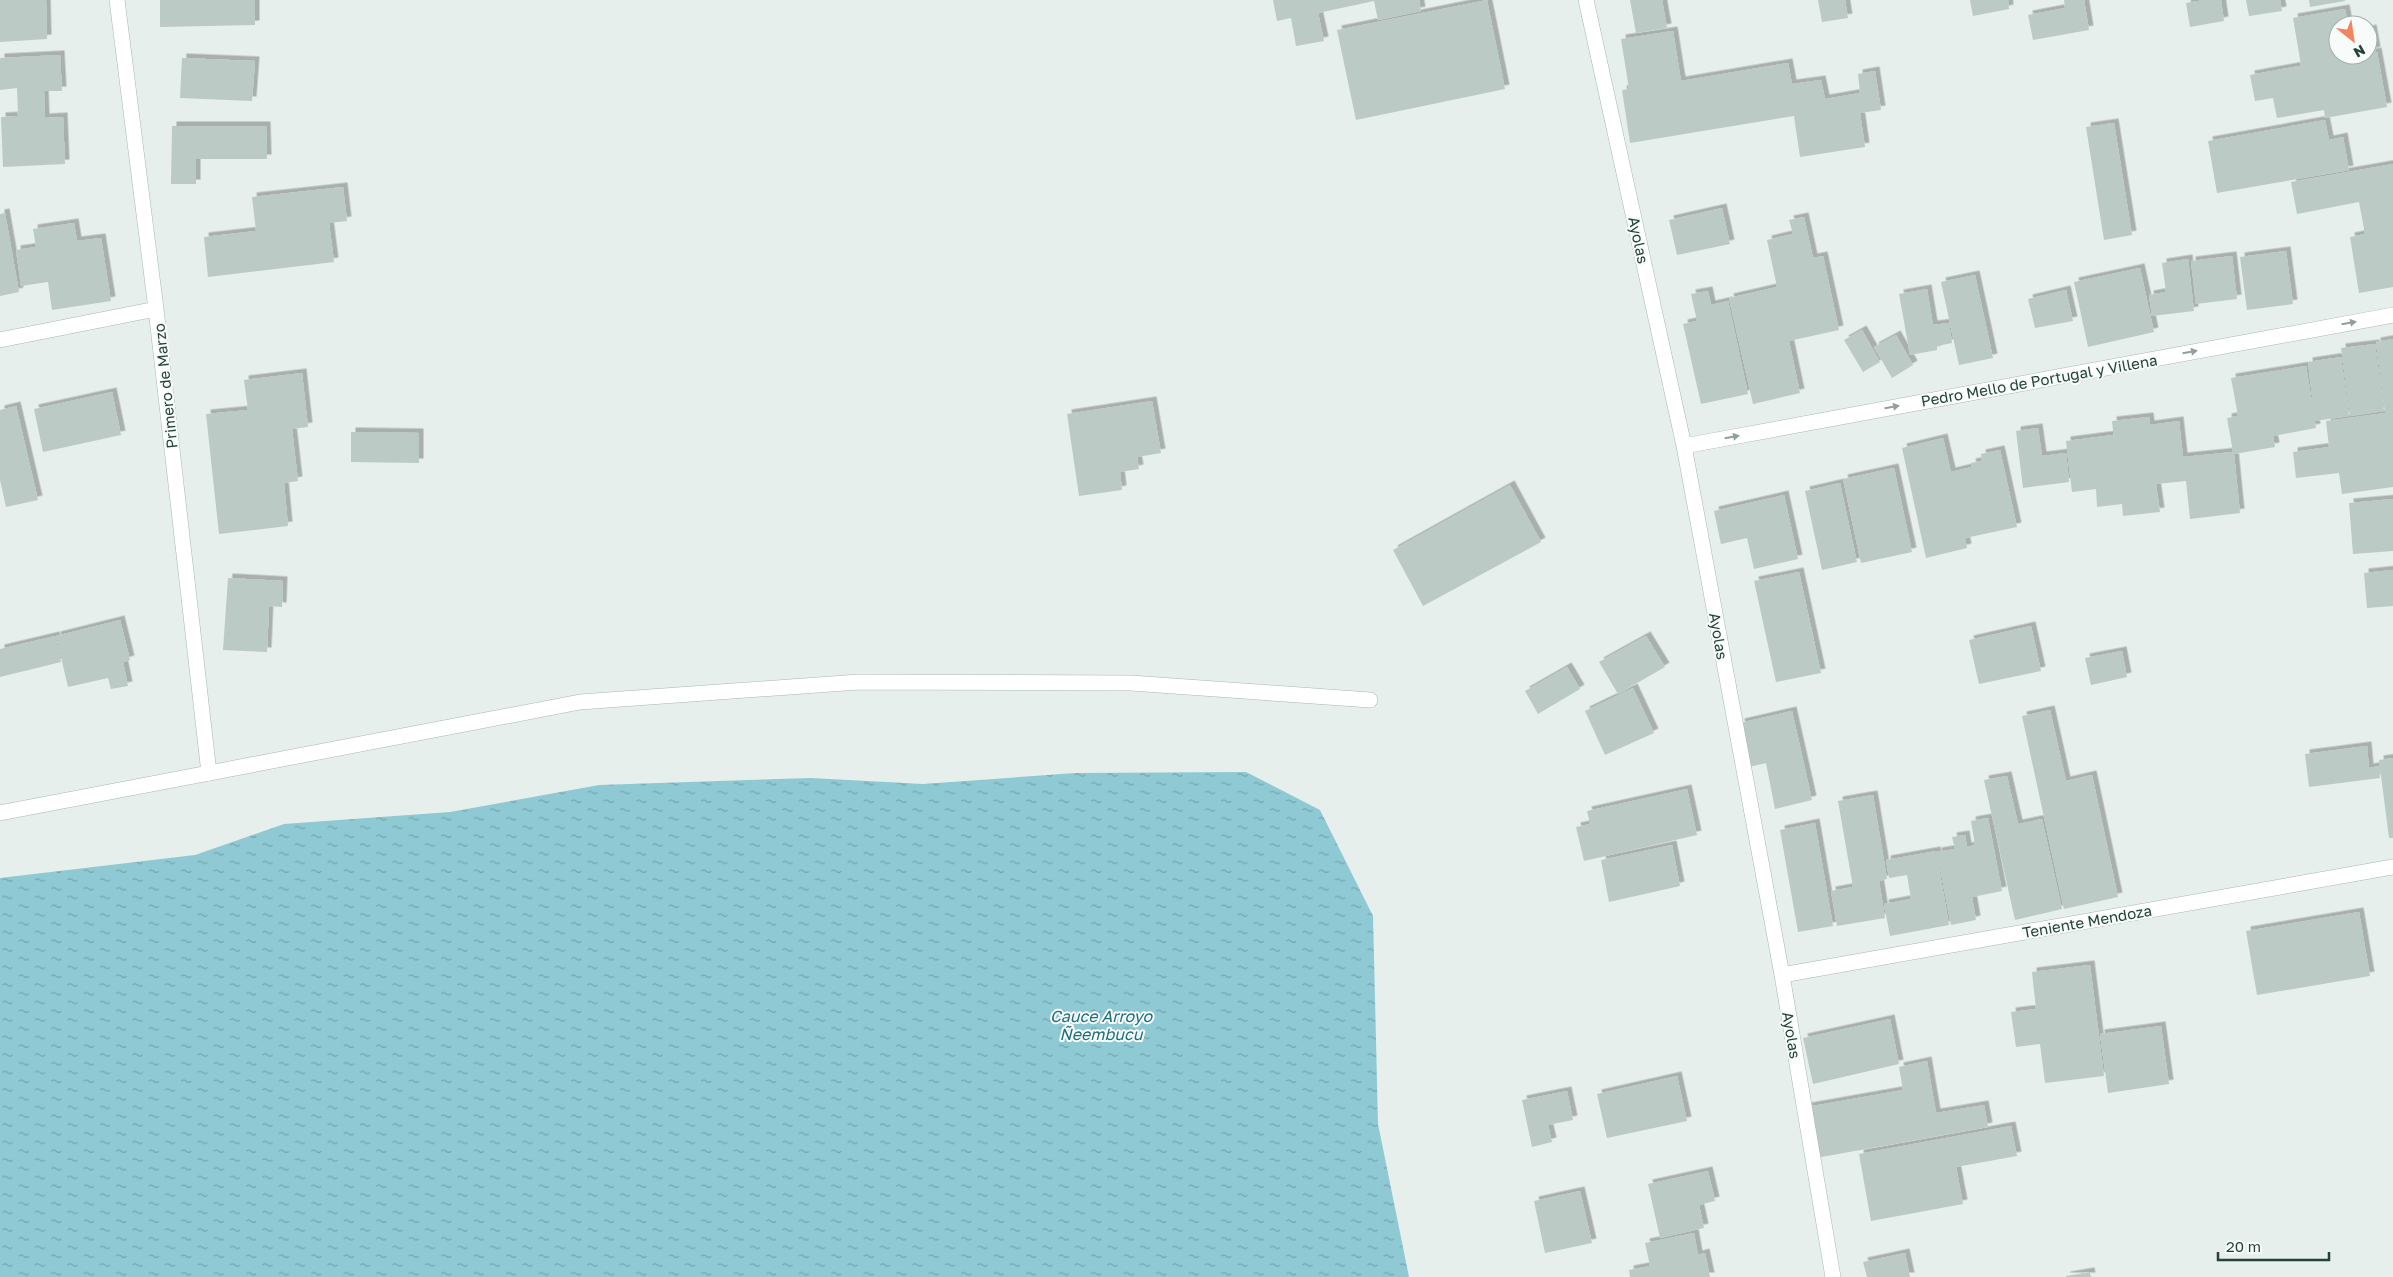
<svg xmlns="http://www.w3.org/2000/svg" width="2393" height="1277" font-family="'Golos Text',sans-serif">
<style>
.water{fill:url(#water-ripples)}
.building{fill:#bbcac4;filter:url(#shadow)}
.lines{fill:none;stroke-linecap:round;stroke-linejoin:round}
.lane-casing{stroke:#a8b8b2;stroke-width:16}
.street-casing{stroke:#a8b8b2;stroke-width:16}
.lane{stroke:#fff;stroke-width:15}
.street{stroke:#fff;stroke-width:15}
.oneway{fill:#92a09c}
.labels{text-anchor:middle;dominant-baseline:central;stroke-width:4;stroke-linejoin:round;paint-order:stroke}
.street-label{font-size:15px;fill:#24423a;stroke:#f7fbf9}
.water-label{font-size:16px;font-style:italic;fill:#1c6f80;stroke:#f7fbf9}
</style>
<defs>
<pattern id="water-ripples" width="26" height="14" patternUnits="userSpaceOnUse" patternTransform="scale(1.25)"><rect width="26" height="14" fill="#8ec9d4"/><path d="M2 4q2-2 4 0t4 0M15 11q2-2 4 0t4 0" fill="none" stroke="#74a5ad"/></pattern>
<filter id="shadow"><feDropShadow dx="4.5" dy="-4.5" stdDeviation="0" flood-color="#0004"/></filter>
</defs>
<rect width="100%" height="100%" fill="#e6efeb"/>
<path class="water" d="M1246,772l74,38 53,106 5,208 31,153h-1409v-399l195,-23 89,-31 166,-12 149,-27 212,-7 112,6 152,-11z"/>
<path class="building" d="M0,0h46l1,39 -47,3z
M160,0h95v25l-95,2z
M1273,0h146l2,11 -43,9 -4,-19 -56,12 6,28 -28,5 -5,-28 -14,3z
M1487,0l18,89 -149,31 -19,-90z
M1630,0h32l5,28 -31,5z
M1818,0h27l3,18 -26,4z
M1970,0h38l1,9 -36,7z
M2064,0h20l5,30 -56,10 -5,-25 37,-7z
M2205,0h16l3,21 -34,6 -4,-24z
M2246,0h34l2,11 -33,5z
M2309,0h36v1l-35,6z
M2345,9l3,16h-10v30l12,1 -49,9 -8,-47z
M2372,29l4,22 -8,2v-23z
M1673,31l8,50 107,-18 4,21 29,-4 4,19 35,-6 -2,-19 17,-3 6,39 -21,3 5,34 -65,10 -6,-41 -164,27 -8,-53 7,-1 -8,-50z
M2377,52l10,55 -62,11 -1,-8 -47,8 -4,-20 -18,3 -5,-26z
M60,55l2,36h-18l1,27 18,-1 2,47 -62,3 -2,-50 17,-1 -1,-28 -17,2v-32z
M182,58l73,3 -3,40 -72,-3z
M2325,120l4,20 14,-3 6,33 -132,23 -9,-52z
M2114,123l18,112 -28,5 -18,-113z
M172,126h94l1,33h-71v25h-25z
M2393,164v123l-34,6 -9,-56 15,-3 -6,-32 -62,12 -6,-32z
M343,187l4,34 -18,2 5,39 -126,15 -4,-40 52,-6 -4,-34z
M1722,208l8,36 -53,11 -8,-35z
M5,213l14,79 -19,4v-82z
M1804,217l9,41 10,-2 16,74 -50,11 11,52 -47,11 -24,-106 48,-11 -10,-47 26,-6 -4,-14z
M74,223l3,18 24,-3 10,63 -59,9 -4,-28 -27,4 -5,-36 20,-3 -3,-18z
M2286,251l7,53 -46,6 -7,-53z
M2232,256l5,43 -41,5 -5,-43z
M2188,259l6,52 -42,5 -3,-21 17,-3 -4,-29z
M2140,268l14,64 -66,15 -14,-65z
M1975,275l18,83 -34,7 -18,-83z
M1927,289l6,36 16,-2 3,20 -15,3v4l-27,5 -11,-61z
M2066,290l7,31 -38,7 -7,-29z
M1708,291l3,14 17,-4 20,93 -47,10 -18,-80 14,-3 -6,-27z
M1862,330l18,32 -17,10 -19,-32z
M1896,335l17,30 -21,13 -18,-31z
M2393,339v72l-8,1 -9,-70z
M2375,344l9,67 -34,5 -9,-68z
M2341,357l8,59 -34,5 -7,-59z
M2306,366l10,62 -43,8 2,11 -41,7 6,59 -50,6 -4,-38 -30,3 4,28 -37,4 -1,-12 -25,3 -1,-18 -24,3 -6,-51 47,-6 3,23 -4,-37 37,-4 1,8 29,-4 4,36 50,-5 -6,-34 11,-2 -7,-38z
M302,373l6,54 -16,2 6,52 -14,2 4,43 -69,8 -13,-120 42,-4 -4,-30z
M112,392l9,43 -78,17 -9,-43z
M1152,401l9,52 -24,4 2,12 -19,3 2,18 -43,6 -12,-82z
M16,406l22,94 -32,7 -6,-27v-70z
M2393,412v26l-22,3 22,-3v49l-51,7 -3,-21 -43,5 -3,-26 36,-5 -3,-26z
M2038,428l4,28 24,-3 3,29 -46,6 -7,-57z
M351,432l68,1v30l-68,-1z
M1943,438l8,34 21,-5 -1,-4 11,-2 -1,-7 19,-4 17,77 -52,11 2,10 -41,10 -24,-110z
M1894,468l18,84 -51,11 -18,-84z
M1840,483l17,79 -35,8 -17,-79z
M1510,485l31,57 -118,64 -30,-56z
M1784,495l14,64 -44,10 -7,-31 -26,6 -7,-33z
M2393,499v52l-40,3 -4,-51z
M2393,570v36l-26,2 -3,-35z
M1799,572l22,101 -45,9 -22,-101z
M228,578l55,3 -1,26 -13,-1 -2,46 -44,-2z
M120,620l10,40 -7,2 5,24 -17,3 -3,-11 -40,9 -12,-51z
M2031,626l10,45 -62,13 -10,-44z
M55,636l6,26 -61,15v-28z
M1646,636l19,31 -47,27 -19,-32z
M2122,651l5,26 -36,8 -6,-27z
M1567,667l13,22 -42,25 -13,-23z
M1633,688l21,45 -49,22 -20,-44z
M2050,710l16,71 26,-6 26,122 -54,12 -42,-193z
M1792,711l20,89 -37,9 -9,-46 -17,4 -9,-44z
M2367,746l2,22 10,-2 1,12 -71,9 -4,-33z
M2393,758v80h-4l-10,-78z
M2007,776l11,48 24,-5 20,90 -47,11 -31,-140z
M1687,789l10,46 -113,26 -8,-34 14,-3 -3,-13z
M1873,795l14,84 -8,2 6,37 -48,8 -6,-35 22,-4 -15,-86z
M1988,818l14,73 -30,6 4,23 -25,5 -14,-73 18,-3 -3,-12 13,-2 2,12 8,-2 -4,-24z
M1815,823l18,103 -35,6 -18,-102z
M1672,845l8,41 -71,16 -8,-42z
M1936,851l13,74 -59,11 -6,-32 27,-5 -4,-24 -18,3 -3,-18z
M2359,912l11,64 -113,19 -11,-64z
M2090,965l14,111 -59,7 -5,-39 -24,3 -5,-35 25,-3 -4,-37z
M1890,1019l9,45 -86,20 -10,-46z
M2161,1026l8,58 -61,9 -8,-59z
M1927,1061l9,52 48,-8 4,22 -172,31 -9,-51 96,-17 -4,-23z
M1677,1076l10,45 -80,17 -10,-44z
M1567,1091l6,29 -25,5 4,17 -20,5 -10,-47z
M2011,1126l6,30 -61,11 7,37 -92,17 -12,-67z
M1708,1171l7,30 -16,4 5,23 -44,10 -12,-54z
M1580,1191l12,52 -47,10 -11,-52z
M1694,1233l4,22 7,-2 5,24h-80l-1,-7 21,-4 -5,-23z
M1905,1253l5,24h-43l-4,-15z
M2090,1272l1,5h-25v-1z"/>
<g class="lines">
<defs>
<path id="lane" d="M0,813l580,-111 279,-20 272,1 239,17"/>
<path id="street" d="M117,0l39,309 53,464
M1586,0l98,446 98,529 51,302
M0,340l156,-31
M1684,446l709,-131
M1782,975l611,-108"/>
</defs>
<use href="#lane" class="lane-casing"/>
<use href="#street" class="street-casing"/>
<use href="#lane" class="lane"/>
<use href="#street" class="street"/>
</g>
<defs><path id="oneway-solid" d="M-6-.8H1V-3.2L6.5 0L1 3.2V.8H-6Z" transform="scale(1.25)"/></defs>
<g class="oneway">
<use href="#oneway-solid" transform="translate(2349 323) rotate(-10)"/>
<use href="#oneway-solid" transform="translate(2190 352) rotate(-10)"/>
<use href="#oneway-solid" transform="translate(1892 407) rotate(-10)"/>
<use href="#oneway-solid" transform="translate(1732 437) rotate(-10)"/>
</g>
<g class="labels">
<g class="street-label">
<text transform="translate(1639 240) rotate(78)">Ayolas</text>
<text transform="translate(2039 380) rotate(-10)">Pedro Mello de Portugal y Villena</text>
<text transform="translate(165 386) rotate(-96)">Primero de Marzo</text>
<text transform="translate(1719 636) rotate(80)">Ayolas</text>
<text transform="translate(2087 921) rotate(-10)">Teniente Mendoza</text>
<text transform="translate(1792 1035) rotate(80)">Ayolas</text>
</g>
<g class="water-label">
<text x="1101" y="1016">Cauce Arroyo<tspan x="1101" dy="18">Ñeembucu</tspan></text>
</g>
</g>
<g transform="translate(2353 40) rotate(150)"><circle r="24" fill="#f7fbf9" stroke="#a3b1ad"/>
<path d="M0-4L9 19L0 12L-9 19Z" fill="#f4845f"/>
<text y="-8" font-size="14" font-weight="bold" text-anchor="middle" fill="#24423a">N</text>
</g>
<path d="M2218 1252v8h111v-8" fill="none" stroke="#24423a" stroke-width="2.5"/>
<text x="2226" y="1252" font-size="15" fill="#24423a" stroke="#f7fbf9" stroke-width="4" paint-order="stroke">20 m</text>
</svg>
